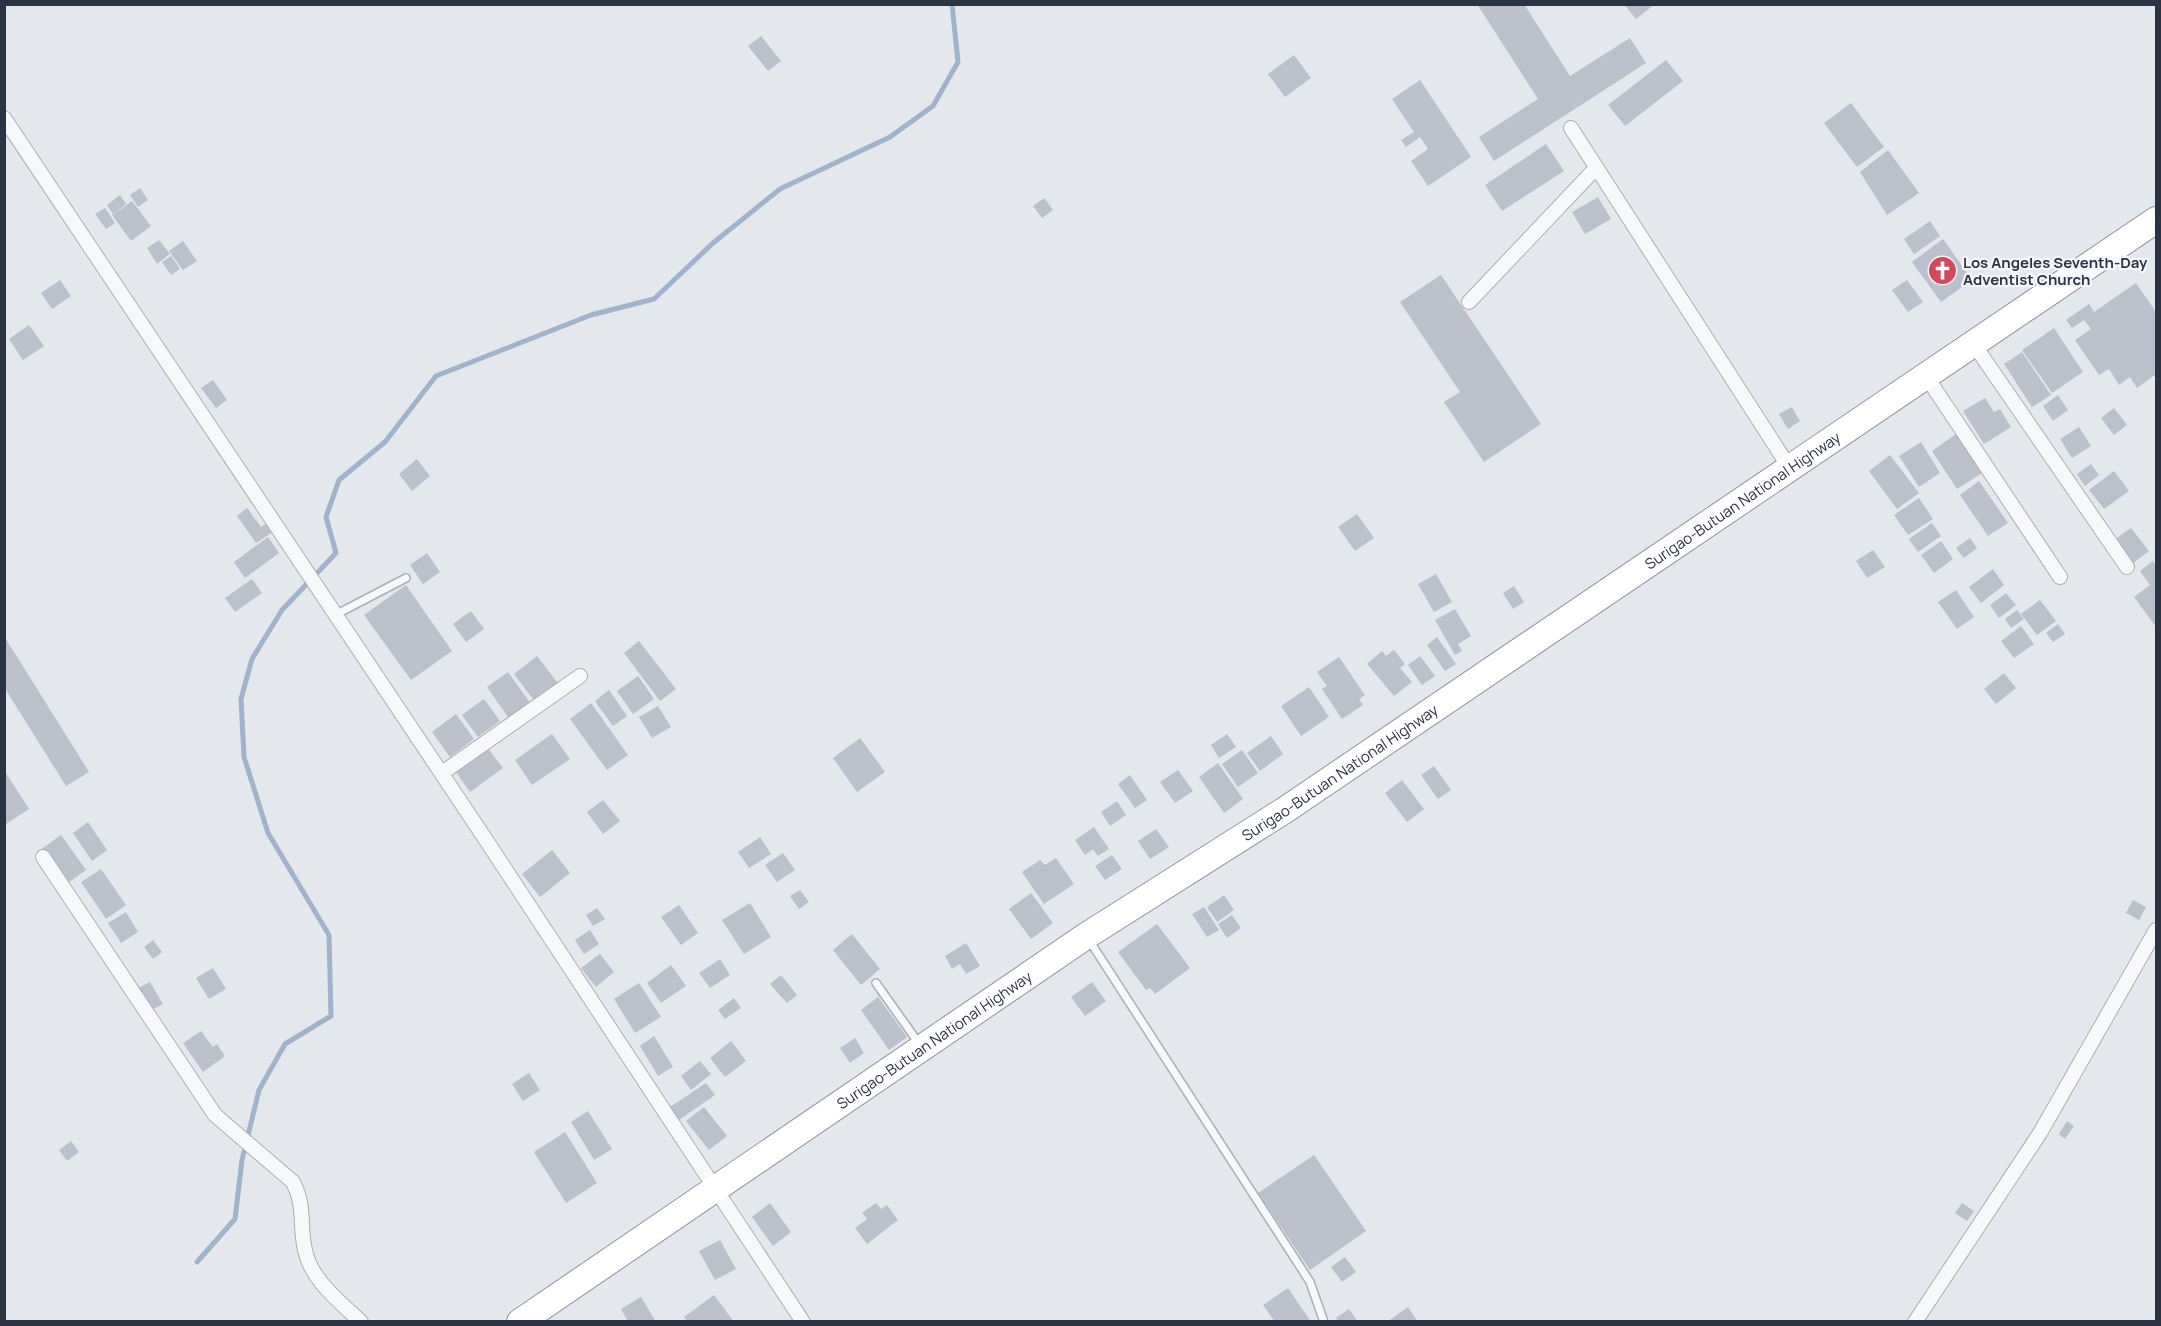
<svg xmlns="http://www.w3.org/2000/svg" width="2161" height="1326" font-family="Manrope,sans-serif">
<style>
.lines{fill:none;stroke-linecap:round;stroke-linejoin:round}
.stream{stroke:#9fb4cc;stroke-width:5}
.building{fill:#bbc0ca}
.lane-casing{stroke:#a9aeb7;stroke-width:10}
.street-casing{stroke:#a9aeb7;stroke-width:16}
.highway-casing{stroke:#8b94a3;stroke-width:28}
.lane{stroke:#f7f8fa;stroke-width:7}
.street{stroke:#f7f8fa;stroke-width:14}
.highway{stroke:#fff;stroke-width:26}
.labels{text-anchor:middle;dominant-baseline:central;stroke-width:4.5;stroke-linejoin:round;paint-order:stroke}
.poi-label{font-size:15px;font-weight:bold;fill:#2b3445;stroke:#f4f6f9;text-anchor:start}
.street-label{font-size:15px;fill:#2b3445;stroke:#f4f6f9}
</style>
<rect width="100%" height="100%" fill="#e4e7ec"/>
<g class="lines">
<path class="stream" d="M197,1262l38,-43 7,-59 17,-70 26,-46 46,-28 -2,-81 -61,-102 -24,-76 -3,-58 11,-40 30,-49 54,-57 -10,-36 13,-37 46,-38 51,-66 155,-61 63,-16 59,-56 67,-54 110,-52 43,-31 25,-44 -6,-58"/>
</g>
<path class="building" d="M1477,4h47l46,72 60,-38 16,25 -152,98 -15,-24 59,-38z
M1624,4h31l-19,15z
M761,36l20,25 -13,10 -20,-25z
M1294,55l17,23 -26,19 -17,-23z
M1666,60l17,21 -58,45 -17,-21z
M1420,80l51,77 -43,29 -17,-25 17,-12 -8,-12 -14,10 -5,-7 13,-8 -22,-33z
M1851,103l33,44 -27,20 -33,-44z
M1546,144l18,27 -62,40 -17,-26z
M1888,150l31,43 -32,22 -27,-43z
M140,188l8,12 -10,7 -8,-12z
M120,195l6,9 -13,10 -6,-9z
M1598,197l13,22 -26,15 -13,-22z
M1044,198l9,12 -11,8 -9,-12z
M132,201l19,25 -20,15 -19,-26z
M105,208l10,15 -9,6 -11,-15z
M1930,221l10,15 -26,18 -10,-15z
M1943,239l29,41 -31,22 -29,-40z
M159,240l11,14 -13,10 -10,-16z
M183,241l14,20 -14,9 -14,-19z
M171,256l9,13 -9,6 -9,-13z
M1441,275l100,149 -57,38 -40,-60 16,-10 -60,-90z
M60,280l11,16 -19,13 -11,-16z
M1907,280l16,22 -15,10 -16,-22z
M2136,283l20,29v62l-19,14 -7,-11 -11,8 -10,-16 -10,6 -24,-35 16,-11 -7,-9 -12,8 -6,-8 23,-16 5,8z
M29,325l15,21 -21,14 -14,-21z
M2054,328l29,44 -31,21 -30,-43z
M2022,352l29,43 -19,12 -28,-43z
M213,380l14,20 -11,8 -15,-20z
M2058,395l10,15 -15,11 -10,-15z
M1985,398l9,14 6,-3 11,18 -27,17 -21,-33z
M1792,407l8,14 -12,8 -9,-15z
M2114,408l13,17 -13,10 -13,-17z
M2079,427l12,19 -19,12 -12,-19z
M1956,434l26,39 -25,16 -25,-38z
M1921,442l19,31 -21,14 -20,-31z
M1890,455l29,38 -22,16 -28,-38z
M417,459l13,17 -18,15 -13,-17z
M2091,464l8,11 -14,11 -8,-12z
M2114,471l15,20 -25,18 -15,-19z
M1979,481l29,42 -20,13 -28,-41z
M1919,498l14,21 -25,16 -14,-20z
M247,508l14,19 9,-6 6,9 -20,13 -19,-27z
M1357,514l17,24 -19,13 -17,-24z
M1932,523l9,13 -23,16 -9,-13z
M2131,528l18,23 -17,13 -18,-24z
M268,537l11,16 -34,25 -11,-16z
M1970,538l7,10 -13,10 -8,-10z
M1941,541l12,18 -19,14 -13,-18z
M1873,550l12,17 -18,11 -11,-17z
M427,553l13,19 -17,12 -13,-19z
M2153,561l3,5v61l-22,-30 16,-12 -10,-14z
M1993,569l11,16 -23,18 -12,-16z
M1436,574l16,28 -18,10 -16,-28z
M252,579l10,14 -27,19 -10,-14z
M406,585l46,66 -41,29 -47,-65z
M1514,586l10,16 -11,7 -10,-16z
M1956,590l18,27 -17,12 -19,-27z
M2006,593l10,12 -17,13 -9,-13z
M2040,600l16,21 -19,14 -16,-21z
M1455,609l16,27 -13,8 4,7 -7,4 -20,-35z
M2017,610l7,9 -13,9 -6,-9z
M471,611l13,18 -18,13 -13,-18z
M2058,624l7,10 -12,8 -7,-9z
M2021,626l13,18 -20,14 -13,-17z
M4,636l85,136 -23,14 -62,-99z
M1437,637l19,27 -11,7 -18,-26z
M639,641l37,48 -16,12 -36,-48z
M1394,650l11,14 -5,4 12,14 -18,14 -27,-32 15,-13 4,5z
M537,656l23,30 -24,17 -22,-29z
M1420,656l15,20 -13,9 -14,-20z
M1339,657l26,38 -6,4 4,6 -21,14 -20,-30 5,-3 -10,-14z
M508,672l23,32 -21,16 -23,-33z
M2004,673l12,15 -20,16 -12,-15z
M638,676l16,23 -21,15 -16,-23z
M1309,687l20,30 -28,19 -20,-30z
M609,690l18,26 -14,10 -18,-25z
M484,699l16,22 -22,16 -16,-22z
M591,703l37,52 -21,15 -37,-51z
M658,706l13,21 -19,11 -13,-21z
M456,714l18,25 -24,18 -18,-25z
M552,734l18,25 -38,26 -17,-25z
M1227,734l9,13 -17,11 -8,-13z
M1271,736l12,18 -23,17 -13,-18z
M860,738l25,34 -28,20 -24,-34z
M487,747l16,21 -33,24 -15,-21z
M1242,750l16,23 -20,14 -16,-23z
M1218,763l25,36 -19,14 -25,-36z
M1434,766l17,24 -13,9 -17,-24z
M4,770l25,39 -23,15 -2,-3z
M1178,770l15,21 -18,12 -15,-21z
M1130,775l17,25 -12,8 -17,-24z
M1402,780l22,29 -17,13 -22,-29z
M603,800l17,21 -17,13 -16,-22z
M1117,801l9,14 -16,11 -9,-14z
M88,822l19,28 -15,11 -19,-28z
M1094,827l15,22 -11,7 -5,-7 -8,6 -10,-15z
M1156,829l13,18 -19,12 -12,-18z
M61,835l25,35 -21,15 -25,-35z
M760,837l11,17 -22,14 -11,-16z
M552,850l18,23 -30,24 -18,-23z
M783,853l12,17 -18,12 -12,-17z
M1112,855l10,14 -17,11 -10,-14z
M1056,858l18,26 -30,20 -22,-32 18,-12 5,5z
M101,869l25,36 -20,14 -25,-37z
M800,890l9,12 -10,7 -9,-13z
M1031,893l22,30 -22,16 -22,-30z
M1224,895l10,15 -17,12 -10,-15z
M2133,900l13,7 -7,13 -13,-7z
M750,903l21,34 -27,17 -22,-34z
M679,905l19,28 -17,12 -20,-28z
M1204,907l15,23 -12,7 -15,-23z
M597,908l8,11 -12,7 -7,-11z
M126,912l12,20 -17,11 -13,-20z
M1232,915l9,13 -14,10 -9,-14z
M1157,924l33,44 -35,26 -5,-6 -4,2 -28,-38z
M590,930l9,14 -15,10 -9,-14z
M852,934l28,35 -19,16 -28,-35z
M153,940l9,12 -9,7 -9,-12z
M966,943l14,23 -14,8 -6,-10 -8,5 -7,-13z
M600,954l14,18 -18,15 -15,-19z
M720,959l10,16 -20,13 -11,-15z
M671,965l15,21 -25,17 -14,-20z
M213,968l13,21 -17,10 -13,-21z
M781,975l16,20 -10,8 -17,-19z
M150,982l13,22 -15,8 -13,-22z
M1092,982l14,19 -21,15 -14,-19z
M639,983l22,34 -26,16 -21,-34z
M878,997l29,40 -18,13 -28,-40z
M734,998l7,10 -16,11 -7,-9z
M201,1031l12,16 4,-3 8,12 -22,16 -20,-29z
M654,1036l19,31 -15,9 -18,-30z
M855,1038l9,15 -14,10 -10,-15z
M731,1041l15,20 -21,16 -15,-19z
M700,1061l11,13 -20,16 -10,-14z
M529,1073l11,17 -17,11 -11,-17z
M706,1083l9,12 -36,25 -9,-13z
M704,1107l23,29 -18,14 -23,-29z
M588,1111l24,38 -18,11 -23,-38z
M2067,1121l7,5 -9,13 -6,-5z
M565,1132l32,51 -31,20 -32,-51z
M71,1141l8,11 -12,9 -8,-11z
M1314,1155l52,76 -56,39 -52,-77z
M770,1203l21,29 -18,14 -21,-29z
M876,1203l5,6 6,-4 11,15 -31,24 -12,-16 12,-9 -5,-6z
M1962,1203l12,8 -7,10 -12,-8z
M720,1240l16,29 -21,11 -16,-29z
M1345,1257l11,15 -14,10 -11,-15z
M1288,1288l23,34h-36l-12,-17z
M714,1295l20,27h-47l-3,-5z
M641,1297l15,25h-28l-7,-13z
M1408,1307l10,15h-31z
M1349,1309l9,13h-19l-3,-4z"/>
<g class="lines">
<defs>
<path id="lane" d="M335,615l71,-37
M1089,940l221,342 14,40
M876,983l44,62"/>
<path id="street" d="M4,118l480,719 319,485
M1571,128l218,339
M1469,302l127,-134
M1973,343l154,224
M1926,376l134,201
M442,773l138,-97
M43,857l172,258 78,67c13,25 6,43 12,68 6,30 34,51 56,72
M1915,1322l125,-189 116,-203"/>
<g id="highway">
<path id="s1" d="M520,1322l566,-386 199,-126 871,-590"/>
</g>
</defs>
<use href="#lane" class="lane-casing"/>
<use href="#street" class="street-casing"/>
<use href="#highway" class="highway-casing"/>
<use href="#lane" class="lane"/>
<use href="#street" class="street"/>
<use href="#highway" class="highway"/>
</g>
<defs>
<symbol id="church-disc" viewBox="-11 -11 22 22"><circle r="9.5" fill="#d1495b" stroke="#f4f6f9"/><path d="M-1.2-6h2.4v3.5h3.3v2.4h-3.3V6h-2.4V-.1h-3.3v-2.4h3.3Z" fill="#fff"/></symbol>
</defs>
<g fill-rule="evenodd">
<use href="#church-disc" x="1926" y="254" width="33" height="33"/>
</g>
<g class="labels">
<g class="poi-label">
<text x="1963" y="262">Los Angeles Seventh-Day<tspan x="1963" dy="17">Adventist Church</tspan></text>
</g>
<g class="street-label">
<text stroke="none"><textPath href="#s1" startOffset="1473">Surigao-Butuan National Highway</textPath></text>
<text stroke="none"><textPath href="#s1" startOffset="987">Surigao-Butuan National Highway</textPath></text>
<text stroke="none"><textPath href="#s1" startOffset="501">Surigao-Butuan National Highway</textPath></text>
</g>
</g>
<rect width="2161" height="1326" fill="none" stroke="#2b3445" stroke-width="12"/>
</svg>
